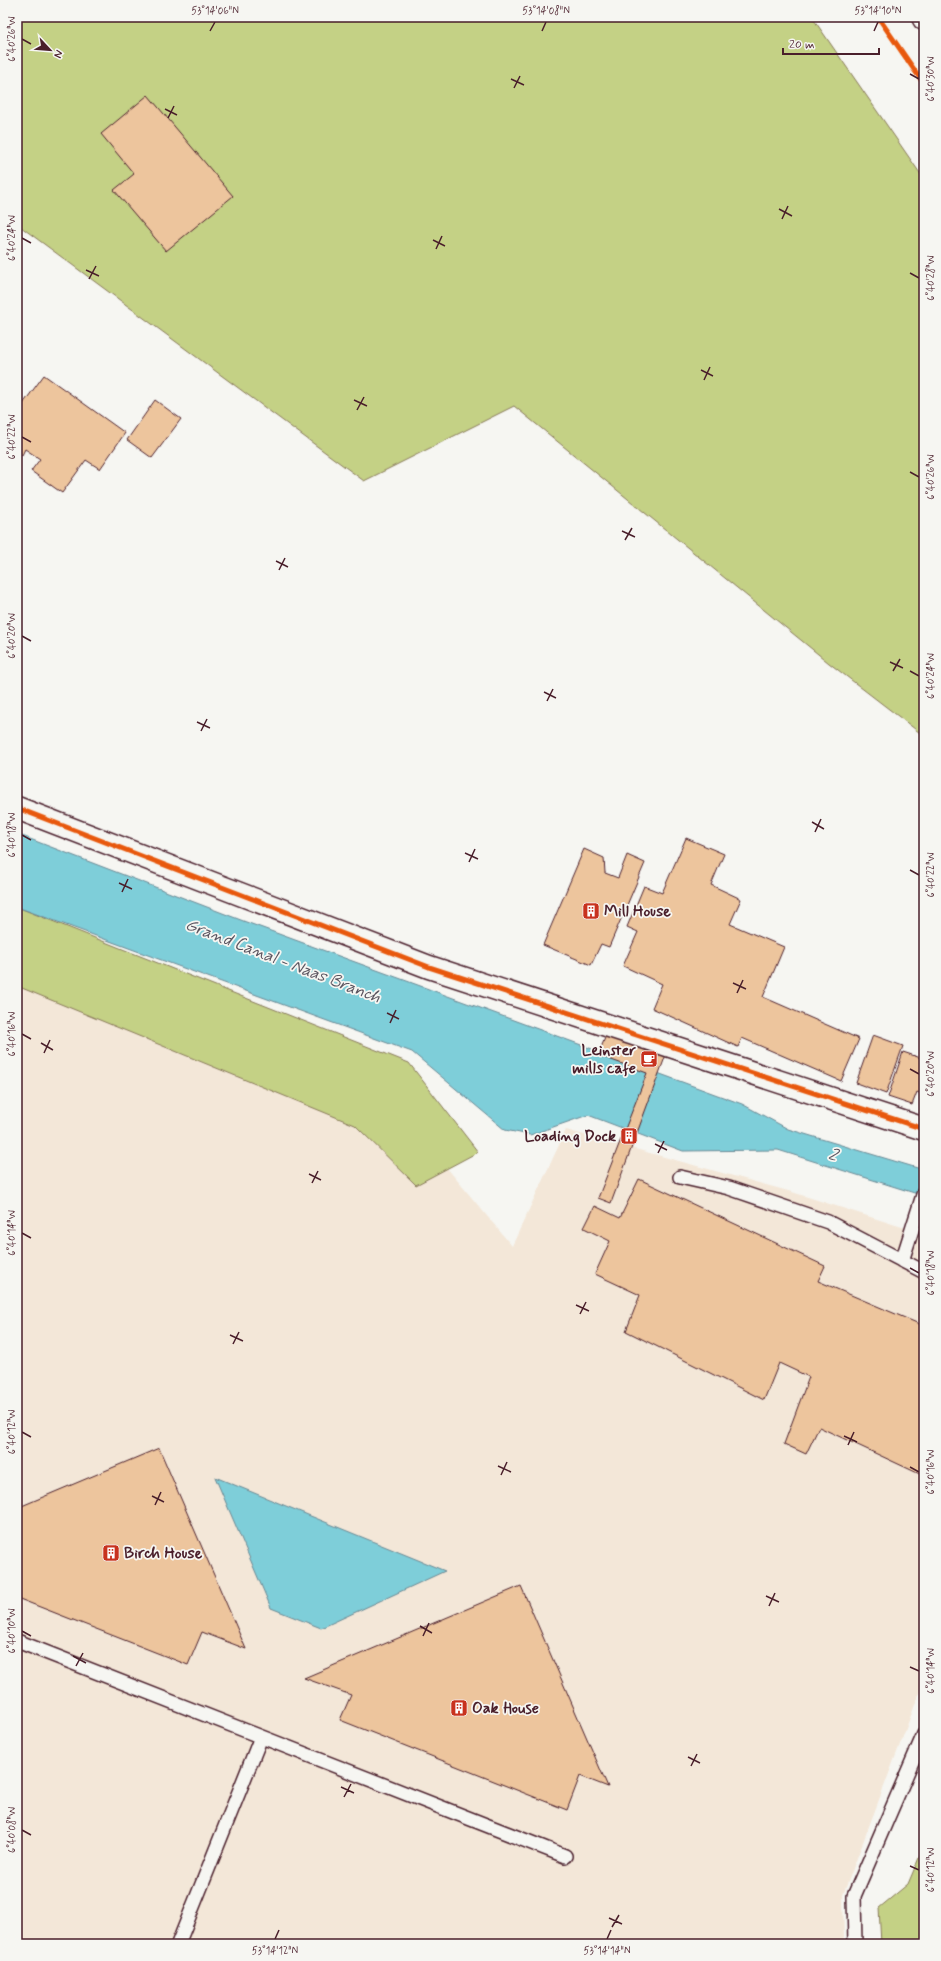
<svg xmlns="http://www.w3.org/2000/svg" width="941" height="1961" font-family="Mynerve,sans-serif">
<style>
.built{fill:#f3e7d8}
.green{fill:#c4d185;stroke:#877858}
.water{fill:#7eced9;stroke:#698893}
.building{fill:#edc59d;stroke:#4a1f2b}
.lines{fill:none;stroke-linecap:round;stroke-linejoin:round}
.service-casing{stroke:#4a1f2b;stroke-width:16}
.minor-casing{stroke:#4a1f2b;stroke-width:25}
.secondary-casing{stroke:#4a1f2b;stroke-width:25}
.service{stroke:#f6f6f2;stroke-width:13}
.minor{stroke:#f6f6f2;stroke-width:22}
.secondary{stroke:#f6f6f2;stroke-width:22}
.cycleway-casing{stroke:#f6f6f2;stroke-width:8}
.cycleway{stroke:#e8590c;stroke-width:5}
.ticks{fill:none;stroke:#4a1f2b;stroke-width:1.5}
.labels{text-anchor:middle;dominant-baseline:central;stroke-width:3.5;stroke-linejoin:round;paint-order:stroke}
.poi-label{font-size:16px;font-weight:bold;fill:#4a1f2b;stroke:#f6f6f2;text-anchor:start}
.water-label{font-size:17px;font-style:italic;fill:#5a545f;stroke:#f6f6f2}
.neatline{fill:none;stroke:#4a1f2b;stroke-width:1.5}
.ticks-label{font-size:10px;text-anchor:middle;fill:#4a1f2b}
</style>
<rect width="100%" height="100%" fill="#f6f6f2"/>
<filter id="ink" filterUnits="userSpaceOnUse"><feTurbulence type="fractalNoise" baseFrequency=".025" numOctaves="2"/><feDisplacementMap in="SourceGraphic" scale="8" xChannelSelector="R" yChannelSelector="G"/><feConvolveMatrix kernelMatrix="1 2 1 2 8 2 1 2 1" color-interpolation-filters="sRGB"/></filter>
<g filter="url(#ink)">
<path class="built" d="M17,953l365,137 130,156 54,-116 226,62 132,42v447l-81,214 1,49h-827z"/>
<path class="green" d="M17,17h795l112,162v557l-95,-73 -315,-257 -150,75 -347,-257z
M17,907l392,156 69,89 -62,33 -61,-60 -338,-139z
M924,1846v98h-43l-2,-36 29,-24z"/>
<path class="water" d="M17,834l229,88 496,182 46,25 136,41v26l-146,-46 -95,1 -95,-36 -58,20 -25,-5 -93,-78 -395,-145z
M215,1477l230,94 -124,57 -50,-20z"/>
<path class="building" d="M148,95l85,101 -67,55 -52,-61 20,-16 -33,-40z
M44,375l81,58 -25,36 -14,-9 -24,33 -31,-22 9,-12 -15,-10 -3,6 -5,-4v-39z
M155,400l26,19 -29,39 -25,-18z
M686,838l38,16 -13,31 30,14 -11,25 54,23 -21,50 96,42 -18,42 -99,-43 -4,9 -86,-39 10,-24 -39,-18 15,-34 -11,-5 17,-41 18,7z
M584,849l20,9 1,15 13,5 9,-23 18,8 -36,84 -8,-3 -10,21 -48,-20z
M607,1033l60,19 -56,151 -13,-5 49,-125 -49,-18z
M873,1035l30,11 -17,48 -30,-11z
M903,1052l21,7v36l-7,-3 -5,13 -24,-8z
M639,1179l186,87 -7,15 106,45v150l-105,-49 -13,27 -22,-10 25,-67 -30,-14 -15,37 -138,-69 14,-36 -45,-21 15,-33 -26,-13 11,-22 25,12z
M159,1448l87,201 -44,-17 -14,33 -171,-67v-90z
M521,1586l87,201 -28,-11 -13,34 -227,-90 11,-25 -47,-17z"/>
<g class="lines">
<defs>
<path id="service" d="M680,1177l49,11 99,34 96,50
M902,1261l22,-69
M17,1641l548,215
M178,1944l83,-207
M855,1944l-1,-48 70,-162"/>
<path id="minor" d="M17,808l412,159 495,162"/>
<path id="secondary" d="M923,17l1,2"/>
</defs>
<use href="#service" class="service-casing"/>
<use href="#minor" class="minor-casing"/>
<use href="#secondary" class="secondary-casing"/>
<use href="#service" class="service"/>
<use href="#minor" class="minor"/>
<use href="#secondary" class="secondary"/>
<defs>
<path id="cycleway" d="M878,17l46,67
M17,808l412,159 495,162"/>
</defs>
<use href="#cycleway" class="cycleway-casing"/>
<use href="#cycleway" class="cycleway"/>
</g>
</g>
<path class="ticks" d="M210,31l5,-9M542,31l4,-9M874,31l4,-9M22,39l9,5M910,74l9,5M511,79l13,6M514,88l6,-12M165,109l12,6M168,118l6,-12M779,209l13,7M782,219l6,-13M22,238l9,5M433,240l12,6M436,249l6,-13M86,270l13,6M910,273l9,5M89,279l7,-13M701,370l12,6M704,380l6,-13M354,400l13,6M357,410l7,-13M22,437l9,5M910,472l9,5M622,531l13,6M625,540l7,-12M276,561l12,6M279,570l6,-12M22,636l9,5M890,662l13,6M893,671l7,-12M910,671l9,5M544,692l12,6M547,701l6,-12M197,722l13,6M201,731l6,-12M812,822l12,7M815,832l6,-13M22,835l9,5M465,853l13,6M469,862l6,-13M910,870l9,5M119,883l13,6M122,892l6,-13M733,983l13,6M737,993l6,-13M387,1013l12,6M390,1023l6,-13M22,1034l9,5M41,1043l12,7M44,1053l6,-13M910,1069l9,5M655,1144l12,6M658,1153l6,-12M309,1174l12,6M312,1183l6,-12M22,1233l9,5M910,1268l9,5M576,1305l13,6M580,1314l6,-12M230,1335l13,6M233,1344l6,-12M22,1432l9,5M844,1436l13,6M848,1445l6,-13M498,1466l13,6M910,1467l9,5M501,1475l6,-13M152,1496l12,6M155,1505l6,-13M766,1596l13,6M769,1606l6,-13M420,1626l12,7M22,1631l9,5M423,1636l6,-13M73,1656l13,7M76,1666l7,-13M910,1667l9,4M688,1757l12,6M691,1766l6,-12M341,1787l13,6M344,1797l7,-13M22,1830l9,5M910,1866l9,4M609,1918l13,6M612,1927l7,-12M275,1939l4,-9M607,1939l4,-9"/>
<defs>
<symbol id="building-square" viewBox="-11 -11 22 22"><rect x="-9" y="-9" width="18" height="18" rx="4" fill="#c8321e" stroke="#f6f6f2"/><path d="M-4-6H4V6H1V3H-1V6H-4ZM-2.5-4.3h1.7v1.8h-1.7ZM.8-4.3h1.7v1.8H.8ZM-2.5-1h1.7V.8h-1.7ZM.8-1h1.7V.8H.8Z" fill="#fff"/></symbol>
<symbol id="cafe-square" viewBox="-11 -11 22 22"><rect x="-9" y="-9" width="18" height="18" rx="4" fill="#c8321e" stroke="#f6f6f2"/><path d="M-5.5-4.5H6V0H3Q3 3.5 0 3.5H-2.5Q-5.5 3.5-5.5 0ZM3-3.2v2h1.7v-2ZM-6 4.5H4V6H-6Z" fill="#fff"/></symbol>
</defs>
<g fill-rule="evenodd">
<use href="#building-square" x="581" y="901" width="20" height="20"/>
<use href="#cafe-square" x="639" y="1049" width="20" height="20"/>
<use href="#building-square" x="619" y="1126" width="20" height="20"/>
<use href="#building-square" x="101" y="1543" width="20" height="20"/>
<use href="#building-square" x="449" y="1698" width="20" height="20"/>
</g>
<g class="labels">
<g class="poi-label">
<text x="604" y="911">Mill House</text>
<text x="636" y="1050" text-anchor="end">Leinster<tspan x="636" dy="18">mills cafe</tspan></text>
<text x="616" y="1136" text-anchor="end">Loading Dock</text>
<text x="124" y="1553">Birch House</text>
<text x="472" y="1708">Oak House</text>
</g>
<g class="water-label">
<text transform="translate(283 961) rotate(21)">Grand Canal - Naas Branch</text>
<text transform="translate(833 1155) rotate(17)">2</text>
</g>
</g>
<rect width="941" height="1961" fill="none" stroke="#f6f6f2" stroke-width="44"/>
<g transform="translate(50 50) rotate(116)" stroke="#f6f6f2" stroke-width="3" paint-order="stroke">
<path d="M0-3L7 15L0 10L-7 15Z" fill="#4a1f2b"/>
<text y="-6" font-size="11" font-weight="bold" text-anchor="middle" fill="#4a1f2b">N</text>
</g>
<path d="M783 48v6h96v-6" fill="none" stroke="#4a1f2b" stroke-width="2"/>
<text x="789" y="48" font-size="12" fill="#4a1f2b" stroke="#f6f6f2" stroke-width="3" paint-order="stroke">20 m</text>
<rect x="22" y="22" width="897" height="1917" class="neatline"/>
<g class="ticks-label">
<text x="215" y="14">53°14'06"N</text>
<text x="546" y="14">53°14'08"N</text>
<text x="878" y="14">53°14'10"N</text>
<text transform="translate(11 39) rotate(-90)" y="4">6°40'26"W</text>
<text transform="translate(930 79) rotate(-90)" y="4">6°40'30"W</text>
<text transform="translate(11 238) rotate(-90)" y="4">6°40'24"W</text>
<text transform="translate(930 278) rotate(-90)" y="4">6°40'28"W</text>
<text transform="translate(11 437) rotate(-90)" y="4">6°40'22"W</text>
<text transform="translate(930 477) rotate(-90)" y="4">6°40'26"W</text>
<text transform="translate(11 636) rotate(-90)" y="4">6°40'20"W</text>
<text transform="translate(930 676) rotate(-90)" y="4">6°40'24"W</text>
<text transform="translate(11 835) rotate(-90)" y="4">6°40'18"W</text>
<text transform="translate(930 875) rotate(-90)" y="4">6°40'22"W</text>
<text transform="translate(11 1034) rotate(-90)" y="4">6°40'16"W</text>
<text transform="translate(930 1074) rotate(-90)" y="4">6°40'20"W</text>
<text transform="translate(11 1233) rotate(-90)" y="4">6°40'14"W</text>
<text transform="translate(930 1273) rotate(-90)" y="4">6°40'18"W</text>
<text transform="translate(11 1432) rotate(-90)" y="4">6°40'12"W</text>
<text transform="translate(930 1472) rotate(-90)" y="4">6°40'16"W</text>
<text transform="translate(11 1631) rotate(-90)" y="4">6°40'10"W</text>
<text transform="translate(930 1671) rotate(-90)" y="4">6°40'14"W</text>
<text transform="translate(11 1830) rotate(-90)" y="4">6°40'08"W</text>
<text transform="translate(930 1870) rotate(-90)" y="4">6°40'12"W</text>
<text x="275" y="1954">53°14'12"N</text>
<text x="607" y="1954">53°14'14"N</text>
</g>
</svg>
